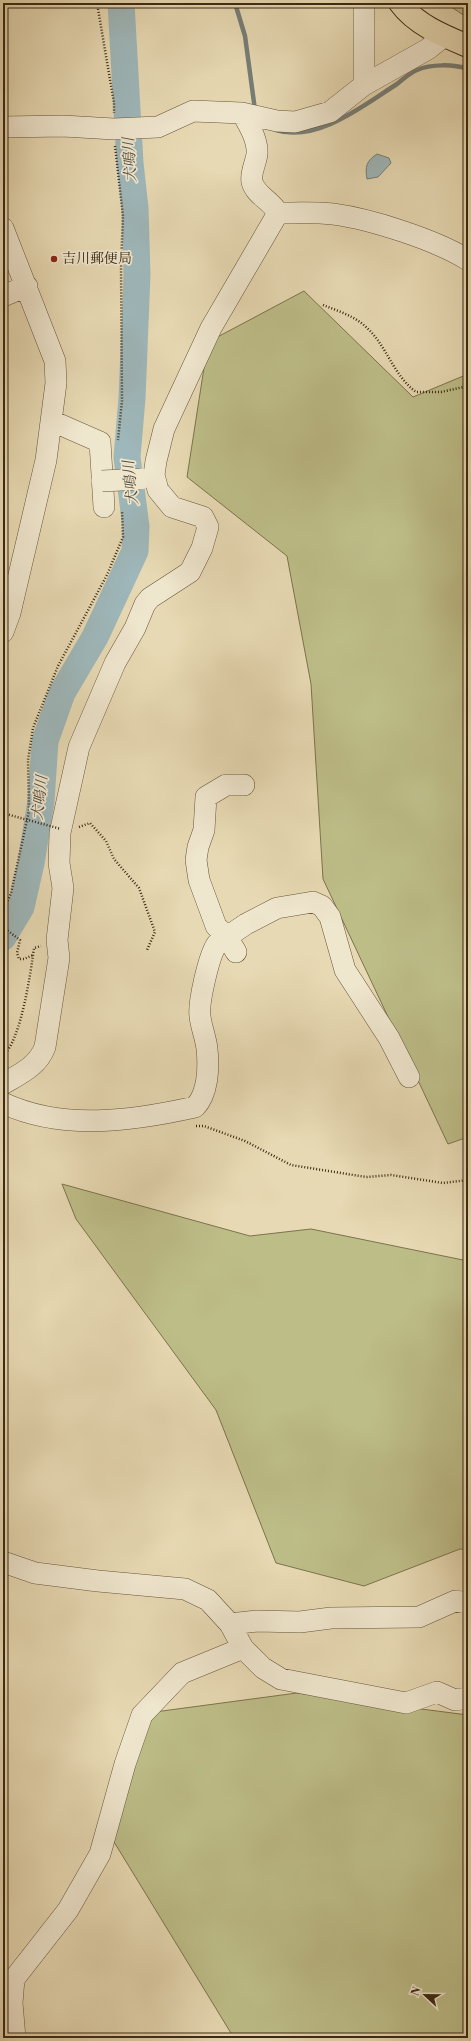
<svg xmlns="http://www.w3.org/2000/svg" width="471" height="2041" font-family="'Libre Bodoni','Noto Serif JP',serif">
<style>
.green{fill:#bdbd88;stroke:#7c734d}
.water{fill:#9eb7ba;stroke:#777e77}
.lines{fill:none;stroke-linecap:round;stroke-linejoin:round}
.stream{stroke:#777e77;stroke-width:4.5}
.river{stroke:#9eb7ba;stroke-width:27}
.minor-casing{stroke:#67553a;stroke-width:22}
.major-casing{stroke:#3c2912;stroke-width:24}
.path{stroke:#3c2912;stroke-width:2.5;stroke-dasharray:1 2;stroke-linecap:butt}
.minor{stroke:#efe6ce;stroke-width:21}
.major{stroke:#e7d9b3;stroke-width:22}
.minor-bridge-casing{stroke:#67553a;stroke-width:22;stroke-linecap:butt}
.path-bridge{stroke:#3c2912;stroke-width:2.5;stroke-dasharray:1 2;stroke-linecap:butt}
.minor-bridge{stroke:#efe6ce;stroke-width:21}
.poi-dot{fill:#8f2418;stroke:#efe6ce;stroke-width:1.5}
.labels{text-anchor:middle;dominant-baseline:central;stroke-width:3.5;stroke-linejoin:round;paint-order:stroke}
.poi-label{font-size:14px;fill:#3c2912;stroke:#efe6ce;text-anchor:start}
.water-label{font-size:15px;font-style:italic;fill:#544c3c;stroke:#efe6ce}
</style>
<rect width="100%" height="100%" fill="#e7d9b3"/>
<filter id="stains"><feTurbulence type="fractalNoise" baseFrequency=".005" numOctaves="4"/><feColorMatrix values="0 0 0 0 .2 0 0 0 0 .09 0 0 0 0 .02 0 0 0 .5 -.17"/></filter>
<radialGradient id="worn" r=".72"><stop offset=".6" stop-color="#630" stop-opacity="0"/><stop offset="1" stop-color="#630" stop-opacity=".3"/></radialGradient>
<path class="green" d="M445,3h23v15z
M304,291l109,106 55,-23v763l-20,7 -125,-265 -12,-195 -24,-128 -100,-79 21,-135z
M62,1184l188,52 61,-7 157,32v289l-8,-1 -96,37 -88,-23 -60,-153 -140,-191z
M297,1693l171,22v323h-234l-123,-201 36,-124z"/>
<path class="water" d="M377,154l12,4 2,5 -13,14 -11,2c-2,-12 -1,-18 10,-25z"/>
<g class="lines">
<path class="stream" d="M235,3l10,33 10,74
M276,130c41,13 88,-25 121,-46 6,-5 13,-11 20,-14 14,-6 36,-6 51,-1"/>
<path class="river" d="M3,937l18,-30 10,-44 10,-62 4,-60 17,-48 33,-56 40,-86 1,-24 -9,-70 5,-59 5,-124 -2,-66 -5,-45 -9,-160"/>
<defs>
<path id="minor" d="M364,85l64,-36 16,-13
M242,113c7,12 16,27 15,41 -1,9 -7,19 -5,28 4,14 19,18 26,31
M3,127l60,-1 51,3 44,-2 35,-16 49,2 35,8 18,1 35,-10 34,-27v-82
M278,213c18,0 37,-1 55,1 38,5 103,26 135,46
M3,228l52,133 1,22 -10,77 -36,153 -7,19
M3,296l24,-10
M52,421l48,21 4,65
M244,785h-18l-20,12 -2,33 -6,17 -2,13 3,20 17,46 11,11 19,-13 31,-16 36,-6 9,4 8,11 15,53 44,68 20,39
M3,1084c17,-10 35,-18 42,-37l14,-89 -2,-18 6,-52 -4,-25 1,-30 19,-86 36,-84 20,-35 10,-24 5,-6 40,-26 12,-24 6,-21 -5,-10 -31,-10 -14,-17 -4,-15 2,-14 8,-32 47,-101 67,-115
M3,1103c60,28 129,18 192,4 13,-13 14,-39 12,-58 -1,-11 -6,-22 -7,-33 -2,-13 9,-61 17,-72 2,-3 7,-5 10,-7l9,15
M3,1562l32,11 63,8 87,8 23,11 22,24 13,24 20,20 18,11 125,24 31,-11 18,8 13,-2
M230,1624l27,-3 43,1 31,-4 88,-1 36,-16 13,2
M15,2038l-3,-35 2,-24 54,-69 32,-56 25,-90 17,-49 40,-42 61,-25"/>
<path id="major" d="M400,3c16,22 44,33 68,43"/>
</defs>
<use href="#minor" class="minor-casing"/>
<use href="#major" class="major-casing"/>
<path class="path" d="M97,3l17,100v10
M115,146l8,70 -2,48 1,137 -4,39
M323,305c15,6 32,11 44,23 20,18 26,47 49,64h25l27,-6
M79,827l11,-4 16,18 8,18 25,29 16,44 -8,18
M3,912l8,-19 18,-82 -1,-51 5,-32 25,-62 49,-91 16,-38 -1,-26
M3,927l17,13 -3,13 2,6h5l9,-4
M3,1055c18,-13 28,-85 31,-107l7,-2
M196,1126h8l41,15 46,24 75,12 25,-2 52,8 25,-3"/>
<use href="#minor" class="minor"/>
<use href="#major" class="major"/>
<defs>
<path id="minor-bridge" d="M102,481l39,-2"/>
</defs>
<use href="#minor-bridge" class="minor-bridge-casing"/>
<path class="path-bridge" d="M6,814l55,15"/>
<use href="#minor-bridge" class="minor-bridge"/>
</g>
<circle class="poi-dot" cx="54" cy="259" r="4"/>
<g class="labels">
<g class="poi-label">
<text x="62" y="259">吉川郵便局</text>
</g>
<g class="water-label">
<text transform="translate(130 160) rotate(-93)">犬鳴川</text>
<text transform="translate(131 483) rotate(-96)">犬鳴川</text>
<text transform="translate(40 798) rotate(-84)">犬鳴川</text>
</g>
</g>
<rect width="471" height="2041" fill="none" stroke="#e7d9b3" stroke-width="16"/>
<rect x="4" y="4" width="463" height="2033" fill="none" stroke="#3c2912" stroke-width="2"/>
<rect x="8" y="8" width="455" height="2025" fill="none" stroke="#3c2912"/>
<g transform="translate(425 1995) rotate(292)" stroke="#efe6ce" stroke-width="3" paint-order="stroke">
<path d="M0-3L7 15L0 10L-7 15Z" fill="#3c2912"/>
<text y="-6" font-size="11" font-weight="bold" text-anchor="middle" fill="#3c2912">N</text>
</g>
<rect width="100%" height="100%" filter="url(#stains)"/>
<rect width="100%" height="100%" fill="url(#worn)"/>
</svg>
